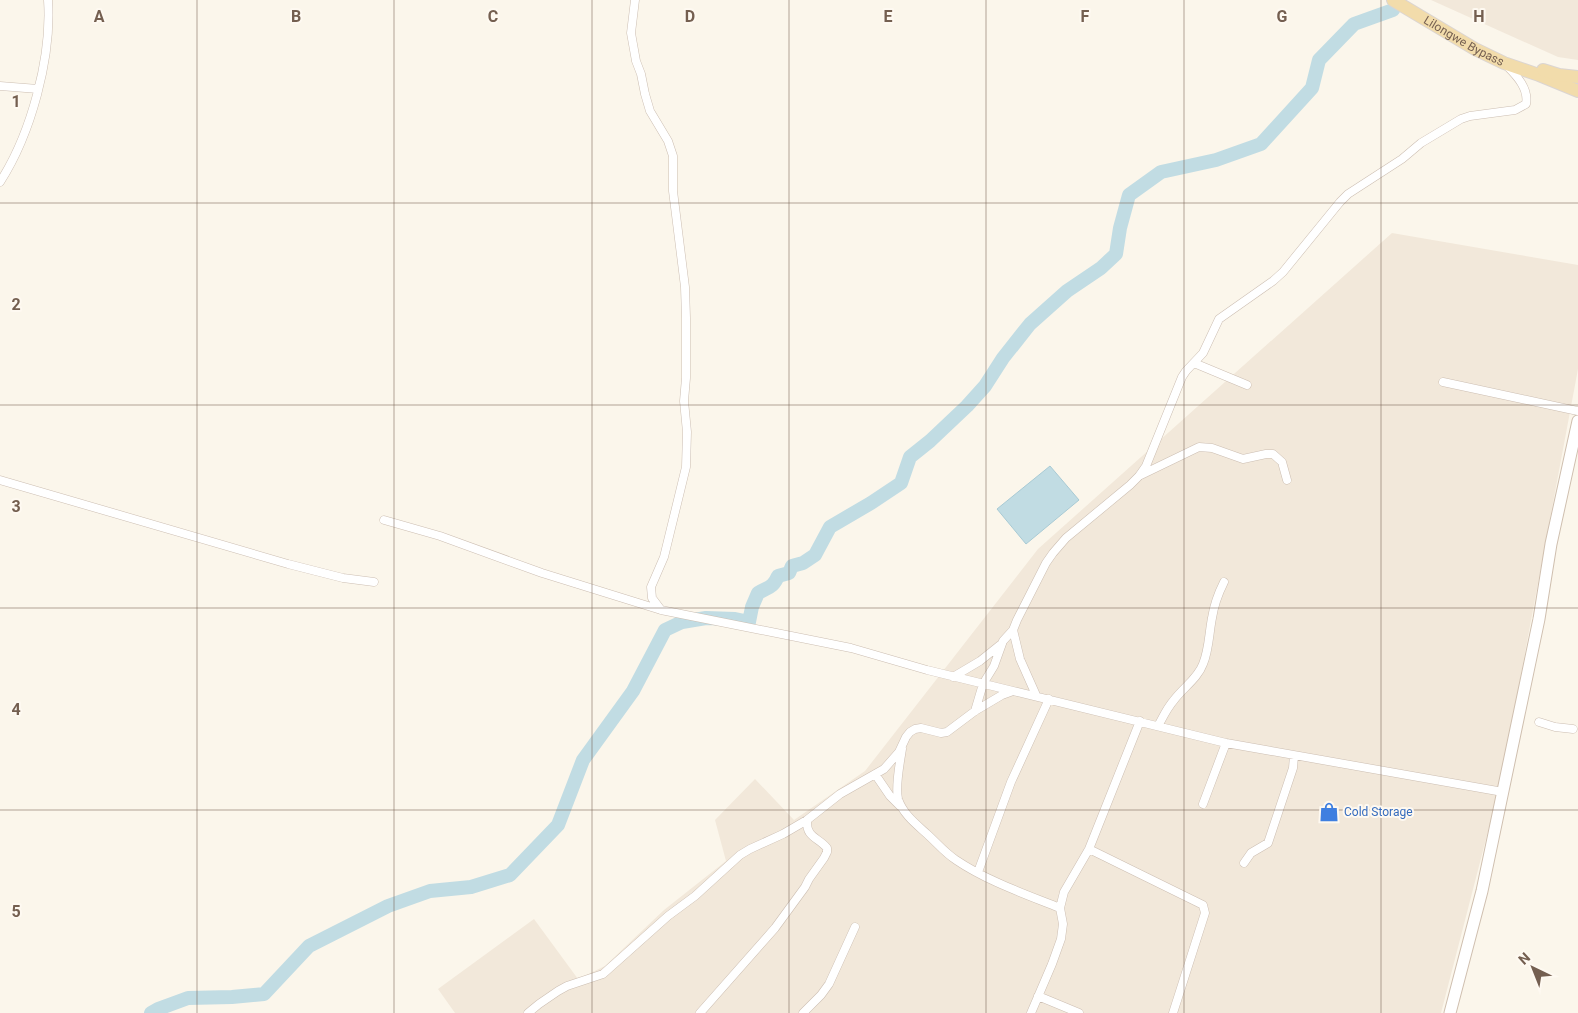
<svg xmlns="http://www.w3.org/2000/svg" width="1578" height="1013" font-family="Roboto,sans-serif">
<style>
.residential{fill:#f2e8da}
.water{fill:#c1dce3;stroke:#a8cad4}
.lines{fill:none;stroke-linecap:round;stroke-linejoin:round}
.river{stroke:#c1dce3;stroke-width:14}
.street-casing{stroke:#ccbeb2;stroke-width:9}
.secondary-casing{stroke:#cfbfaf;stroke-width:13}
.primary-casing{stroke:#dbd5d2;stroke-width:14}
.street{stroke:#fff;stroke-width:8}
.secondary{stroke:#fff;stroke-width:11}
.primary{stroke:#f2dcab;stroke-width:12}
.grid{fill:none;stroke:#745f50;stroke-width:1;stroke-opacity:0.55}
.labels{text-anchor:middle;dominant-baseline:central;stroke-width:4;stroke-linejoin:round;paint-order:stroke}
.street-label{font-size:12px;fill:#745f50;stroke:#fef9f1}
.shop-label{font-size:12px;fill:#366cbe;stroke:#fef9f1;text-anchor:start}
.grid-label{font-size:16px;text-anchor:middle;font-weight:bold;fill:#745f50;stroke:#fef9f1;stroke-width:4;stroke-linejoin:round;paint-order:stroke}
</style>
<rect width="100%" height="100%" fill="#fbf6eb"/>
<path class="residential" d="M1431,0h147v60l-20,-3z
M1392,233l186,32v104l-77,412 -60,232h-986l-17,-24 96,-70 44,60 27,-13 59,-56 62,-49 -11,-41 40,-41 39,41 71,-49 173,-222z"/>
<path class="water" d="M1050,466l29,34 -53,44 -29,-35z"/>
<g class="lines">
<path class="river" d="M151,1013l7,-4 30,-11 44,-1 32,-3 45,-48 79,-40 42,-15 41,-4 39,-12 48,-50 25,-65 50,-69 32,-61 17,-8 24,-4 29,1 14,3 3,-15 6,-14c10,-6 15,-5 20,-17l11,-3 3,-7 11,-3 12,-8 15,-28 41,-24 30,-20 9,-26 20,-16 37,-35 18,-20 18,-28 27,-34 37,-33 34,-23 15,-14 4,-26 9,-33 32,-23 55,-12 45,-16 51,-56 7,-28 35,-36 39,-14 6,-10"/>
<defs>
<path id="street" d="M635,0l-4,33 5,28 5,13 4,20 5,17 18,30 5,15v35l12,96 1,31v60l-2,23 3,31 -1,35 -22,90 -13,30 1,11 9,12
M0,86l38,3
M0,182c31,-48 52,-125 48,-182
M1194,363l53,22
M1443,382l135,29
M1141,475l58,-28 13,1 31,11 23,-5h7l9,8 5,18
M0,480l288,84 55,14 31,4
M384,520l56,16 102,37 119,37 190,38 76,22 86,21
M953,677l27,-16 20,-16
M1036,695l-16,-36 -7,-29 4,-10 29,-57 7,-10 13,-15 64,-53 9,-9 7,-10 36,-89 4,-6 17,-18 16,-34 54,-38 10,-9 57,-70 8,-8 54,-35 19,-16 40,-24 9,-3 45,-6 11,-6c3,-15 -9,-28 -19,-38
M975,711l8,-27 11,-18 9,-25 10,-11
M1539,722l16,5 18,2
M1158,726c5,-9 9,-18 16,-26 9,-12 24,-22 29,-36 6,-14 6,-31 9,-46 2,-13 6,-24 12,-36
M902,749c-2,13 -7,37 -4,50 5,15 18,25 29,35 10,9 18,19 29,26 31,21 69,34 104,48
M875,774l15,22 10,10
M1203,804l23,-61
M1089,849l114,56 2,8 -32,100
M1244,863l7,-10 17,-10 25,-75 1,-12
M978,872l33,-90 38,-83
M1038,996l41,17
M528,1013l11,-9 19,-13 9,-5 36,-12 65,-58 27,-20 45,-41 10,-6 33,-15 24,-14 33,-26 44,-25 15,-17 7,-15 4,-5 5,-3 6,-1 20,5 6,-1 28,-21 27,-16 11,-4 213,52 277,49
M700,1013l75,-85 30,-41 4,-8 15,-21 3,-6v-4c-9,-11 -21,-10 -20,-28
M803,1013l18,-18 8,-11 26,-57
M1031,1013l21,-49 9,-25 2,-15 -3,-16 4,-16 25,-43 51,-128"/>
<path id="secondary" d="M1450,1013l32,-122 57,-272 12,-75 27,-123"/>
<g id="primary">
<path id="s1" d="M1393,0l82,49 29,14 35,12 39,16"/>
<path d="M1543,70l16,5 19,2"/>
</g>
</defs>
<use href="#street" class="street-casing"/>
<use href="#secondary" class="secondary-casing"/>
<use href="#primary" class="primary-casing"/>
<use href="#street" class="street"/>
<use href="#secondary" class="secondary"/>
<use href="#primary" class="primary"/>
</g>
<path class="grid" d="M197,0v1013M394,0v1013M592,0v1013M789,0v1013M986,0v1013M1184,0v1013M1381,0v1013M0,203h1578M0,405h1578M0,608h1578M0,810h1578"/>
<defs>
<symbol id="shop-bare" viewBox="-9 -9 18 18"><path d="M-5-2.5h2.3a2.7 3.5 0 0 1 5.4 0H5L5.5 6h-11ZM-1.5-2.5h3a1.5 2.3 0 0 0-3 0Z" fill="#3f7fe0" stroke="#fef9f1" stroke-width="2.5" paint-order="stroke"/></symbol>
</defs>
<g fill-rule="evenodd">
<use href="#shop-bare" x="1315" y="798" width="28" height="28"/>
</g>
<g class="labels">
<g class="street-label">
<text stroke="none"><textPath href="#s1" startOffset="82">Lilongwe Bypass</textPath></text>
</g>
<g class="shop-label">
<text x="1344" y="812">Cold Storage</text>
</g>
</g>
<g class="grid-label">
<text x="99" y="22">A</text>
<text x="296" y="22">B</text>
<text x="493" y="22">C</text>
<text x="690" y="22">D</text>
<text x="888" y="22">E</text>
<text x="1085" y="22">F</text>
<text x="1282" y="22">G</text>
<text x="1479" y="22">H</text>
<text x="16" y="107">1</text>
<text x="16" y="310">2</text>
<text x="16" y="512">3</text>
<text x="16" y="715">4</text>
<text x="16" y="917">5</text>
</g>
<g transform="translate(1533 968) rotate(317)" stroke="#fef9f1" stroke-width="4" paint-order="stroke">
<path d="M0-4L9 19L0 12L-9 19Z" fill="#745f50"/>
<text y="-8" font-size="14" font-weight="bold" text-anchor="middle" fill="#745f50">N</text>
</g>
</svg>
